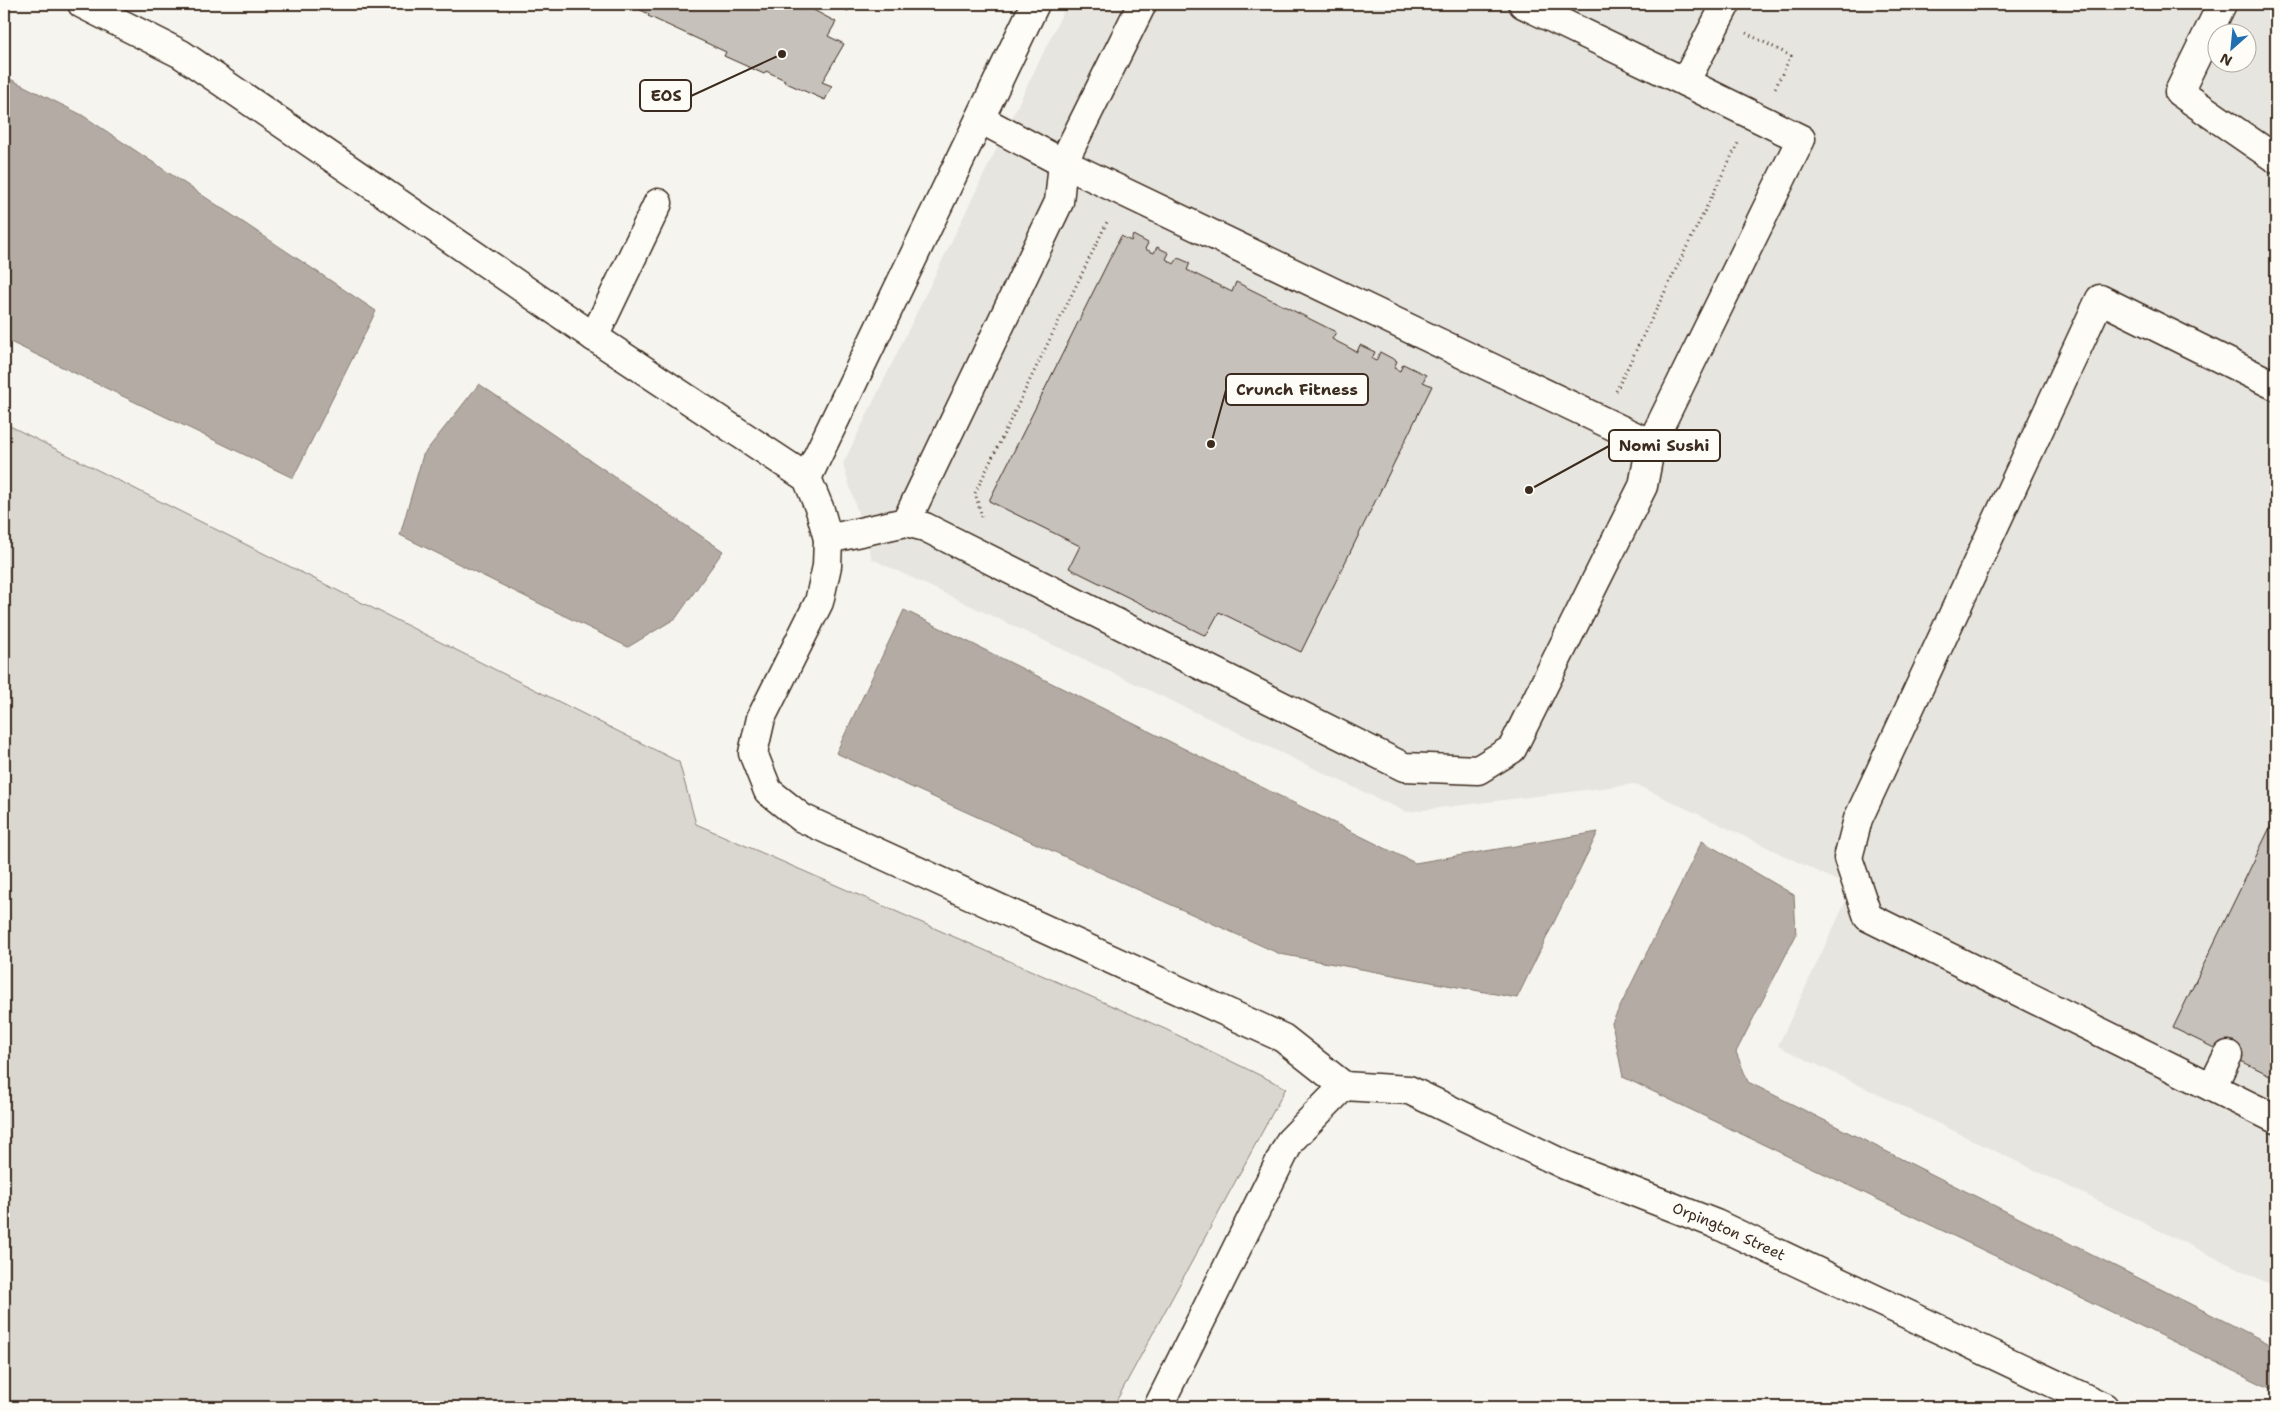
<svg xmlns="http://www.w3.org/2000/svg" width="2280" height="1411" font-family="'Shantell Sans',sans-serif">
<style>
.built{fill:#e7e5df;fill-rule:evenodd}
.green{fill:#dad6d0;stroke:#8a8077}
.water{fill:#b4aca4;stroke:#84786e}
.building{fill:#c7c1bb;stroke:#3b2a1e}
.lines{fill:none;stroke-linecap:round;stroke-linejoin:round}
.minor-casing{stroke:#3b2a1e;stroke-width:31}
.path{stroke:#3b2a1e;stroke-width:3;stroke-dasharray:1 4;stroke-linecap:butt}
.minor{stroke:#fdfcf7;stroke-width:28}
.labels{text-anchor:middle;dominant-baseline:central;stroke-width:4;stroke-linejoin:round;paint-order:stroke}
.street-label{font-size:15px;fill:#3b2a1e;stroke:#fdfcf7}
.leader{fill:none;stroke:#3b2a1e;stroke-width:2}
.callout-dot{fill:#3b2a1e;stroke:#fdfcf7;stroke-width:2}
.callout{fill:#fdfcf7;stroke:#3b2a1e;stroke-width:2}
.callout-label{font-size:16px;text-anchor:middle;font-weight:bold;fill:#3b2a1e}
</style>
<rect width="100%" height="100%" fill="#f5f4ee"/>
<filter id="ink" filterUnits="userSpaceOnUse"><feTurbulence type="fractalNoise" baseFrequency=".02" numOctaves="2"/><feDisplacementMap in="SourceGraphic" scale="10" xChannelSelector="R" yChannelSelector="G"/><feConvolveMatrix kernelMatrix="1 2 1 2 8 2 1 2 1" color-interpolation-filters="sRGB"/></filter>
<g filter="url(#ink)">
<path class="built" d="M1067,4h1209v1283l-498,-241 74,-158 -217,-104 -229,28 -534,-253 -29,-95zM2218,32h30v30h-30z"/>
<path class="green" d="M4,423l675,339 17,62 469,205 121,59 -173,319h-1109z"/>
<path class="water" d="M4,76l78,39 294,196 -83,167 -289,-139z
M479,384l244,167 -47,67 -48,29 -228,-112 23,-80z
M904,610l511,253 183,-31 -81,166 -237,-44 -444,-201z
M1702,841l92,54 2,40 -60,117 12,30 528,265v44l-653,-314 -11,-54z"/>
<path class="building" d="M628,4h180l-2,2 30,16 -8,14 16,8 -22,38 10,4 -7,14 -41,-18 1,-2 -19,-9 -2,3 -40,-18 2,-4 -78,-36 1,-2z
M832,4h20l-4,7z
M2276,63v19l-7,-4z
M1133,235l15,8 -3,6 9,4 3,-6 12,6 -3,6 8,5 4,-6 12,5 -3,7 45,22 4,-10 100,50 -4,7 25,13 3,-7 15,7 -3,7 4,2 4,-9 17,9 -3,7 6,3 3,-7 23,11 -3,7 9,4 -131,266 -82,-40 -13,24 -137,-68 11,-22 -91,-45 132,-265 10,5z
M2276,815v263l-103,-50z"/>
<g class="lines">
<defs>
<g id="minor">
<path d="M82,4l99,50 413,283 213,141 13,32 8,29 -1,27 -8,36 -58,116 -8,35 15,38 34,27 481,220 61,48"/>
<path d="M1523,4l162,78"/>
<path d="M2222,4l-43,88 97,67"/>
<path d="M980,119l83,44 588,281"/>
<path d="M594,337l64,-134"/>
<path d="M2276,386l-176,-87 -242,520 -10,39 20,59 408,202"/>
<path d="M807,478l228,-474"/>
<path d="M906,522l153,-320 4,-39 79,-159"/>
<path d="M828,539l78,-17 19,5 479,240 74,3 34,-21 131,-263 8,-42 150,-305 -116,-57 41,-78"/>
<path id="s1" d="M1344,1086l65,4 156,75 151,59 388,183"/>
<path d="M2212,1087l16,-32"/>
<path d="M1158,1407l132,-266 54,-55"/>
</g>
</defs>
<use href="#minor" class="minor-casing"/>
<path class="path" d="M1746,33l45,23 -17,34
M1616,391l122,-248
M982,517l-7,-24 133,-273"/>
<use href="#minor" class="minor"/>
</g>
</g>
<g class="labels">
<g class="street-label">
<text stroke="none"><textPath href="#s1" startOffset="415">Orpington Street</textPath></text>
</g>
</g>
<path class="leader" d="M782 54L691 96M1211 444L1226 390M1529 490L1609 446"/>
<g class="callout-dot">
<circle cx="782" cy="54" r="5"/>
<circle cx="1211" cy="444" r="5"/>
<circle cx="1529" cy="490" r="5"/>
</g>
<g class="callout">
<rect x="640" y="80" width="51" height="31" rx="5"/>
<rect x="1226" y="374" width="142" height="31" rx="5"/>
<rect x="1609" y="430" width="111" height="31" rx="5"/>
</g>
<g class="callout-label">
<text x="666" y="101">EOS</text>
<text x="1297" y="395">Crunch Fitness</text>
<text x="1664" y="451">Nomi Sushi</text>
</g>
<rect width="2280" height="1411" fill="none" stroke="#fdfcf7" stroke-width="20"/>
<rect x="10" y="10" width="2260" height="1391" fill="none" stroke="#3b2a1e" stroke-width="2" filter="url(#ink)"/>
<g transform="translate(2232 48) rotate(207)"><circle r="24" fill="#fdfcf7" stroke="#afa8a0"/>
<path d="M0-4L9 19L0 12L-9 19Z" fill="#1f6fb2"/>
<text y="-8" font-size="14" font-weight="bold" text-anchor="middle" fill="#3b2a1e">N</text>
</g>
</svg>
